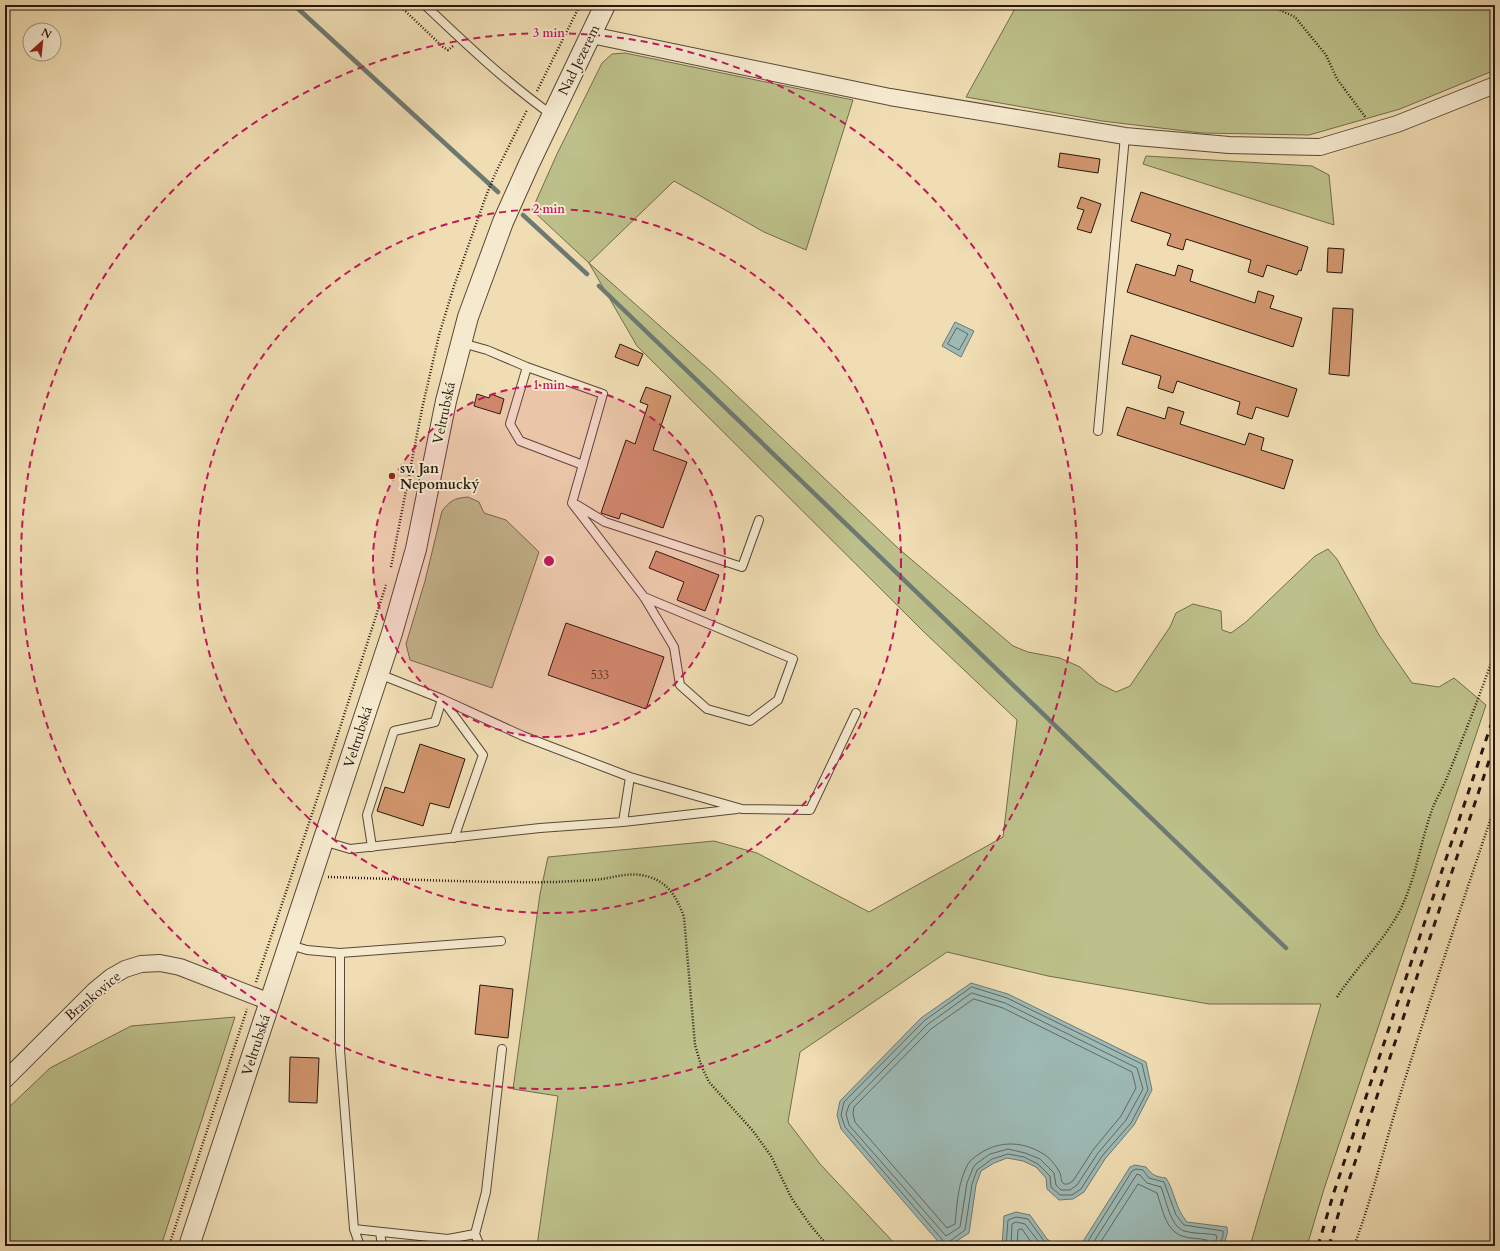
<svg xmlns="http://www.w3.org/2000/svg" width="1500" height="1251" font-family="Cardo,serif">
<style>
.green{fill:#bdc08a;stroke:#726c4c}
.water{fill:#9dbab5;stroke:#6d7973}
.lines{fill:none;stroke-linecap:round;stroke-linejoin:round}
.shore{stroke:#626862;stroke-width:1}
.stream{stroke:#6d7973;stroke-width:4.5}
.building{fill:#d2966e;stroke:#26170f}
.service-casing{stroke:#584838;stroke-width:10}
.minor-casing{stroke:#584838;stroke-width:18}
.tertiary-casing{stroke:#584838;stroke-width:22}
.path{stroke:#26170f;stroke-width:2.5;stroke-dasharray:1 2;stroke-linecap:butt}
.service{stroke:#f5e9ce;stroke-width:8}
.minor{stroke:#f5e9ce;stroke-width:16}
.tertiary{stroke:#f5e9ce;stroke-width:20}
.rail{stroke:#26170f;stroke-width:3;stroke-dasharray:7 7;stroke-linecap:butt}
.ring{fill:none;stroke:#c2185b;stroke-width:2;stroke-dasharray:7 5}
.poi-dot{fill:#8f2418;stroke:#f5e9ce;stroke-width:1.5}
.labels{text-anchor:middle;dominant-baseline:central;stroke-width:4;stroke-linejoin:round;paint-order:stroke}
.number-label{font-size:12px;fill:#513727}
.street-label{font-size:14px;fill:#26170f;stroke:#f5e9ce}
.poi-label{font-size:14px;font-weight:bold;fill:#26170f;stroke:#f5e9ce;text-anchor:start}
.centre{fill:#c2185b;stroke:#f5e9ce;stroke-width:2}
.ring-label{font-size:12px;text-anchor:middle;font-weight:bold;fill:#c2185b;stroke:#f5e9ce;stroke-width:4;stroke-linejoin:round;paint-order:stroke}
</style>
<rect width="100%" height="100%" fill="#f0ddb3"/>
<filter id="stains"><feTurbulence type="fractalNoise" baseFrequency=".005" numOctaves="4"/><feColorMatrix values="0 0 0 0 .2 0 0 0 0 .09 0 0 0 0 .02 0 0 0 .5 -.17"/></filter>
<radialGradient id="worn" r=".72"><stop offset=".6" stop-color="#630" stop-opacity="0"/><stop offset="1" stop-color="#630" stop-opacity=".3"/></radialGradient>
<path class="green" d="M1017,5h478v65l-95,39 -91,26 -107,-2 -100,-12 -136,-24z
M625,53l228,47 -47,150 -42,-18 -90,-51 -85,82 125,111 185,175 114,97 15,6 32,6 20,9 18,16 18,9 14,-6 40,-59 6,-14 17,-9 28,7 1,19 9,3 15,-11 69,-66 13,-7 9,10 42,76 33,48 27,4 15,-9 32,27 -162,484 -17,57h-57l71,-242h-112l-161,-28 -101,-24 -147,100 -12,70 32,42 77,82h-360l21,-150 -45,-7 27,-195 8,-37 166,-16 43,12 112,59 134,-75 14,-117 -93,-88 -287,-286 -48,-83 -57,-53 25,-56 45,-91 10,-9z
M1146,156l166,10 17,9 5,50 -191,-61z
M468,497l11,5 5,11 22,7 33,32 -47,136 -82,-28 -4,-16 19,-63 17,-70c8,-10 12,-13 26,-14z
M235,1017l-74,229h-156v-135l45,-43 81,-42z"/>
<path class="water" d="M955,322l19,9 -13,26 -19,-11z
M971,983l37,11 138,68 6,28 -18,35 -29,34 -21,33 -11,7 -14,1 -12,-11 -1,-11 -10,-11 -13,-6 -16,-3 -13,5 -13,8 -5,14 -7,48 -20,13h-7l-101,-117 -4,-14 3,-14 81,-83z
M1135,1165l11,2c6,8 10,10 20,11 9,14 9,30 21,44l40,5c1,7 -1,13 -5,19h-147l7,-3 48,-76z
M1016,1212l14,3 17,24 10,7h-55l2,-30z"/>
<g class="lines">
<path class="shore" d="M957,328l11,6 -9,16 -11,-6z
M972,987l35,11 135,66 6,26 -17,33 -29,33 -21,33 -9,6h-12l-9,-8 -1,-11 -12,-12 -14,-7 -16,-3 -16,5 -15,11 -5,14 -7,46 -19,14 -101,-117 -4,-12 3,-13 80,-81z
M972,993l33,10 132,65 6,21 -17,31 -28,33 -21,32 -7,5h-9l-5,-5 -2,-12 -14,-14 -15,-6 -17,-4 -18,5 -14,10 -3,4 -6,15 -7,44 -14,9 -97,-111 -3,-11 3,-9 78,-80z
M974,999l29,9 129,64 4,16 -15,28 -28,34 -20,31 -5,3h-4c-4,-3 -2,-8 -5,-13 -3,-5 -9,-13 -14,-16 -21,-14 -45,-15 -66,-1 -4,3 -9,6 -11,10 -10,18 -11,40 -13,60l-8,4 -92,-106 -2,-8 1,-7 77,-78z
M1006,1246l2,-26 8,-3 12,2 16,22 6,5
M1011,1246l1,-22 4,-2 9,2 17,22
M1017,1246l1,-16 2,-1h2l12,17
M1085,1246l47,-75 4,-2 7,1 6,8 15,4 12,33 8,10 39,6v5l-4,10
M1091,1246l46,-72 3,1 7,8 14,4c5,12 9,39 23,44 10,3 22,2 32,4l1,2 -3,9
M1098,1246l40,-62 19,9c5,14 8,37 25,43 7,3 17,2 25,4l1,6"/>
<path class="stream" d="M294,5l204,187
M523,215l64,59
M599,286l687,662"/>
</g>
<path class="building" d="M1060,153l40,6 -2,14 -40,-6z
M1141,192l167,55 -7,24 -2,-1 -2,5 -30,-10 -4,12 -15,-5 3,-12 -65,-21 -3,11 -16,-5 4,-11 -40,-13z
M1081,197l20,7 -10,29 -14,-4 7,-19 -7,-2z
M1328,248l16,1 -2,24 -15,-1z
M1136,264l39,12 3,-11 15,5 -3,11 65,22 3,-12 16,5 -4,12 32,10 -9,29 -166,-55z
M1333,308l20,1 -4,67 -20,-2z
M1131,335l166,54 -9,28 -32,-10 -4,12 -15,-5 3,-12 -63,-21 -4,12 -15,-5 3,-12 -39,-12z
M620,344l23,10 -5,12 -23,-9z
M646,387l25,9 -18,54 34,12 -24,66 -42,-15 -2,6 -18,-6 25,-73 9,4 13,-39 -8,-3z
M477,394l12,4 2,-4 13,5 -4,15 -26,-8z
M1127,407l38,12 3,-12 16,5 -4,12 65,21 4,-12 15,5 -3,12 32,10 -9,29 -167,-54z
M656,551l63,24 -14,36 -28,-11 7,-18 -35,-14z
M566,623l98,34 -18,52 -98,-34z
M420,744l45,15 -16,49 -19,-5 -7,23 -46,-15 8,-24 19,6z
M480,985l33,4 -5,49 -33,-4z
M290,1057l29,1 -2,45 -28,-1z"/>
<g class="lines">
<defs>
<path id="service" d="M425,5c40,38 81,77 127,110
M462,343l25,7 40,17 76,27 -31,109 72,94 30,50 6,38 27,24 43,12 28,-21 15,-41 -149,-62
M527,367l-17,57 10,17 63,24
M1098,431l27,-295
M577,505l28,17 137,45 17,-47
M630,777l112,32 68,1 46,-97
M623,822l114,-13
M323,841l27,8 190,-21 83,-6 7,-45 -107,-41 -81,-37 -63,-25
M372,847l-5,-32 27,-84 41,-9 7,-23 41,56 -29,83
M290,945l17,5 33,3 161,-12
M340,953v97l14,179 94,10 27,-5 5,12
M354,1229l6,17
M380,1232l2,14
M475,1234l11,-42 16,-143"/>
<path id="minor" d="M591,35l299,62 235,39 104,9 91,2 77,-23 98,-39
M5,1080l89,-89 17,-14 14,-8 16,-5 19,-1 20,4 90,35"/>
<path id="tertiary" d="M189,1246l203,-613 24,-84 30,-148 22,-84 35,-95 26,-58 76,-159"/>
</defs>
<use href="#service" class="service-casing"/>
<use href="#minor" class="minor-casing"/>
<use href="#tertiary" class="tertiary-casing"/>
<path class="path" d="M399,5l44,42 5,3 5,-4
M1269,5l26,12 31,38 11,24 29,39
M537,91l43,-86
M391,567l31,-158 17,-74 15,-49 32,-90 10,-24 31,-62
M328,877c76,2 152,6 228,5 15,-1 31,-1 46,-3 13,-2 26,-6 39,-4 25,4 35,20 43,42l11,128 6,20 8,17 44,49 18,25 21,43 19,27 17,20
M256,982l60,-180 70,-217
M1337,997c19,-29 44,-53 61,-83 18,-33 22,-72 35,-107 4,-9 9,-18 13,-27 17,-42 34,-85 49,-128
M169,1246l78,-237
M1354,1246c19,-50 31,-103 47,-154 30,-96 62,-191 94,-286"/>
<use href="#service" class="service"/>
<use href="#minor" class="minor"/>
<use href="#tertiary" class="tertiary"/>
<path class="rail" d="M1318,1246l16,-54 161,-479
M1329,1246l15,-51 151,-452"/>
</g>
<circle cx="549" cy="561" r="176" fill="#c2185b" fill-opacity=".12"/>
<g class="ring">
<circle cx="549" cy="561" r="176"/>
<circle cx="549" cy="561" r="352"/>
<circle cx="549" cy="561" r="528"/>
</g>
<circle class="poi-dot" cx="392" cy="476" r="4"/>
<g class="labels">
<g class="number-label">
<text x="600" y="675">533</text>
</g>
<g class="street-label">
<text transform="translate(579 60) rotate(-64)">Nad Jezerem</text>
<text transform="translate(444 413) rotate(-78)">Veltrubská</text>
<text transform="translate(358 737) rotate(-72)">Veltrubská</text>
<text transform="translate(93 996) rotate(-40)">Brankovice</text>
<text transform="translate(256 1045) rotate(-72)">Veltrubská</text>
</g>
<g class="poi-label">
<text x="400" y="468">sv. Jan<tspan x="400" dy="16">Nepomucký</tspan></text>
</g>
</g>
<circle cx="549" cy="561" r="6" class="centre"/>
<g class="ring-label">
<text x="549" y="37">3 min</text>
<text x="549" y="213">2 min</text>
<text x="549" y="389">1 min</text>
</g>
<rect width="1500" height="1251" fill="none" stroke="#f0ddb3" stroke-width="20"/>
<rect x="6" y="6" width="1488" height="1239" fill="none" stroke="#26170f" stroke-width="2"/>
<rect x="10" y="10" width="1480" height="1231" fill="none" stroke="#26170f"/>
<g transform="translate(42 42) rotate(27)"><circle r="19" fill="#f5e9ce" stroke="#a29582"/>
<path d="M0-3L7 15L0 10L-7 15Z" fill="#8f2418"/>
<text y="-6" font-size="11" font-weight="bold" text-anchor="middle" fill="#26170f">N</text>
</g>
<rect width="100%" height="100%" filter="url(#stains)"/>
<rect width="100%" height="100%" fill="url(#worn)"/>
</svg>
